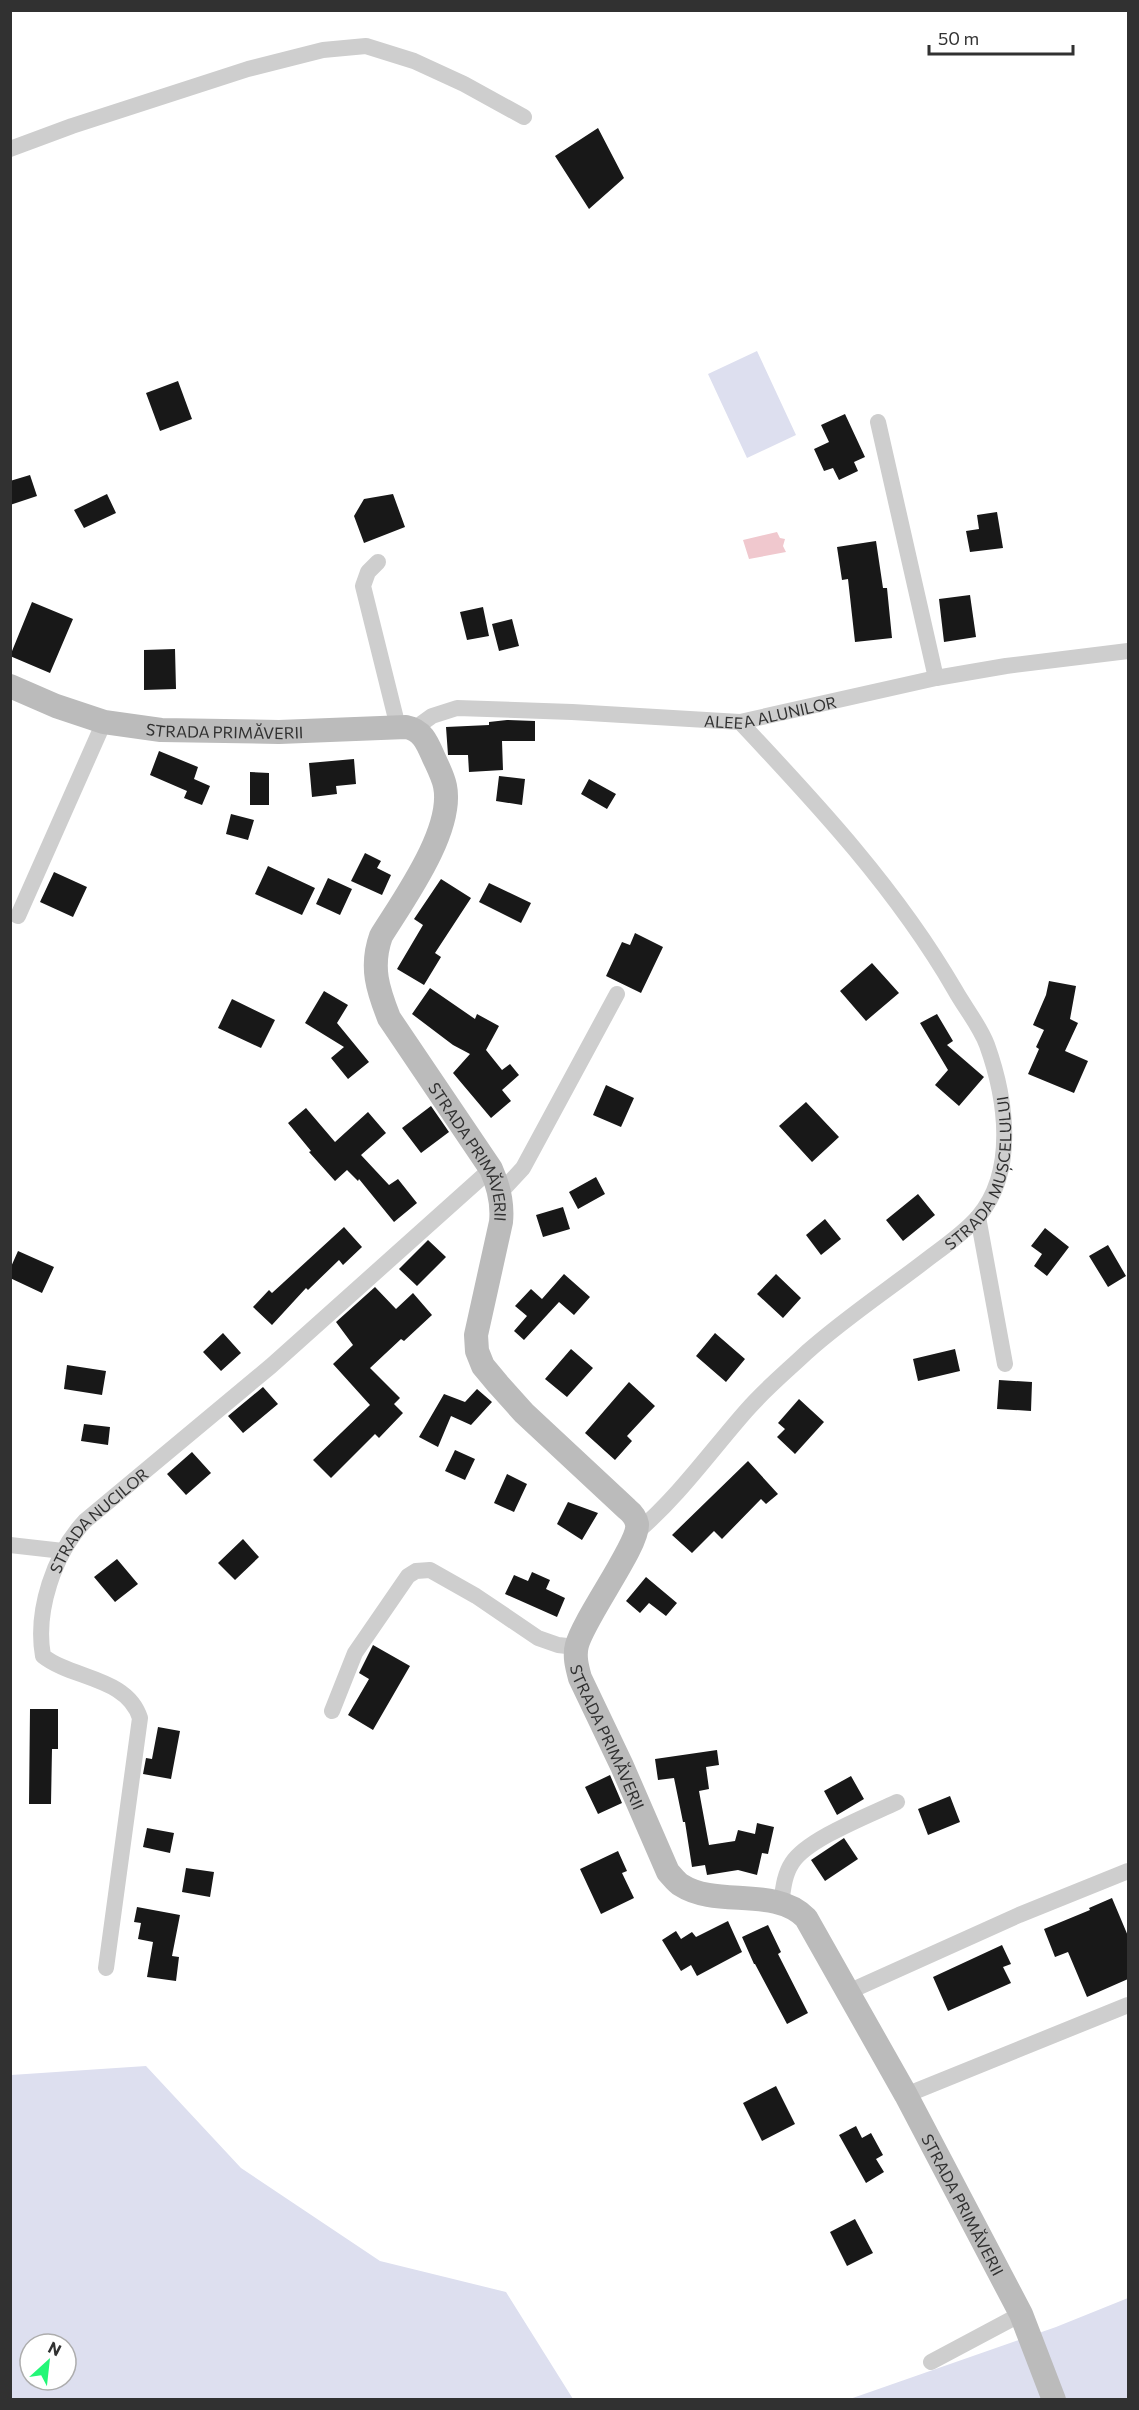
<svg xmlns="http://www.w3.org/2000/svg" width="1139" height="2410" font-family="Commissioner,sans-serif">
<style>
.green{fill:#dddfef;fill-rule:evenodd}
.water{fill:#f0c8ce}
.building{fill:#181818}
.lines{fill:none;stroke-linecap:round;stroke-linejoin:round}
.street{stroke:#cecece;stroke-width:16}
.secondary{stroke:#bbb;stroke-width:24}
.labels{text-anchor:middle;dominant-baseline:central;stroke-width:6;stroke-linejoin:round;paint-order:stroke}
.street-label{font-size:16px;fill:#313131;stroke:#fff}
</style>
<rect width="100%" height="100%" fill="#fff"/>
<path class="green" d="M757,351l39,84 -49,23 -39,-84z
M146,2066l95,102 139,93 126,31 67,107h-562v-324zM30,2344h36v36h-36z
M1128,2298v101l-281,1 209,-73z"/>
<path class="water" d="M777,532l3,6 5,1 -2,7 3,6 -37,7 -6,-19z"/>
<path class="building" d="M598,128l26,50 -35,31 -34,-53z
M178,381l14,38 -32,12 -14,-38z
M845,414l20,43 -11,5 4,9 -19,9 -6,-12 -9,3 -10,-22 15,-7 -8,-17z
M30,475l7,21 -27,9v-24z
M107,494l9,19 -32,15 -10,-18z
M393,494l12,33 -41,16 -10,-27 10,-17z
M997,512l6,36 -33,4 -4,-21 13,-2 -2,-14z
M876,541l7,47h4l5,50 -37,4 -7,-63 -6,1 -5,-33z
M970,595l6,42 -32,5 -5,-43z
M32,602l41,17 -23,54 -40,-17z
M483,607l6,29 -22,4 -7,-28z
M512,619l7,27 -20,5 -7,-27z
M175,649l1,40 -32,1v-40z
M507,720l28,1v20h-33l1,29 -34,2 -1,-17h-20l-2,-28 43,-2v-3z
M159,751l39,16 -4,12 16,7 -8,19 -18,-7 3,-7 -37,-16z
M354,759l2,25 -20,2 1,8 -25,3 -3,-34z
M250,772l19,1v32h-19z
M499,776l26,3 -3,26 -26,-4z
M589,779l27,15 -9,15 -26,-15z
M231,814l23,6 -6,20 -22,-6z
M365,853l16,8 -4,7 14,7 -9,20 -31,-14z
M268,866l47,22 -13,27 -47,-21z
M54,872l33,15 -14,30 -33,-15z
M328,878l24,11 -12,26 -24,-11z
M441,879l30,19 -36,55 6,4 -17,28 -27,-16 26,-44 -9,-6z
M489,883l42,20 -10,20 -42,-21z
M635,933l28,14 -22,46 -35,-17 16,-34 8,3z
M872,963l27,30 -33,28 -26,-30z
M1049,981l27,5 -6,33 8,4 -13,28 23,10 -14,32 -46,-19 11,-25 -3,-2 8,-17 -11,-5 13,-30z
M430,988l45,31 2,-5 22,12 -13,24 16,20 8,-6 9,11 -17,15 9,11 -20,17 -38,-45 17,-19 -17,-9 -41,-31z
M324,991l24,14 -11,18 32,39 -21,17 -17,-21 13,-11 -39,-24z
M232,999l43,21 -14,28 -43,-20z
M937,1014l16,27 -6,4 37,32 -25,29 -24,-21 13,-15 -28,-47z
M606,1085l28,13 -13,29 -28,-12z
M806,1102l33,35 -27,25 -33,-36z
M431,1106l18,26 -28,21 -19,-25z
M306,1108l29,34 33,-30 18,21 -25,22 28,30 9,-6 19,24 -23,19 -35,-43 -1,2 -11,-11 -12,11 -26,-29 2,-1 -23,-28z
M596,1177l9,17 -27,15 -9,-17z
M918,1194l17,21 -32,26 -17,-21z
M563,1207l7,22 -27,8 -7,-22z
M825,1219l16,20 -20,16 -15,-20z
M344,1227l18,20 -19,18 -4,-5 -31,30 -2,-2 -34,37 -19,-18 16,-17 3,3z
M1045,1228l24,19 -22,29 -13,-10 8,-12 -11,-8z
M428,1240l18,17 -29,29 -18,-17z
M1108,1245l18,31 -18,11 -19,-31z
M18,1251l36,16 -12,26 -32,-15v-9z
M564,1274l26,23 -16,18 -15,-13 -35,38 -10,-9 13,-15 -12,-10 16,-17 11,10z
M776,1274l25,24 -18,20 -26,-24z
M375,1287l21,22 17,-16 19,22 -28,26 -3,-2 -31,29 30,30 -6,6 9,9 -24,25 -4,-4 -44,44 -18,-18 57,-55 -37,-41 20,-19 -17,-23z
M223,1333l18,20 -20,18 -18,-19z
M715,1333l30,26 -19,23 -30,-26z
M571,1349l22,19 -26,29 -22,-18z
M955,1349l5,22 -42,10 -5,-22z
M67,1365l39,6 -4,24 -38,-6z
M999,1380l33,2 -1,29 -34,-2z
M629,1382l26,24 -28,30 5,5 -17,19 -30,-27z
M263,1387l15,17 -35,29 -15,-17z
M477,1389l15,13 -21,23 -20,-9 -13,31 -19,-10 25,-43 21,8z
M799,1399l25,23 -29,32 -18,-17 8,-8 -7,-6z
M84,1424l26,3 -2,18 -27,-4z
M455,1450l20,9 -10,21 -20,-9z
M192,1452l19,21 -25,22 -19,-21z
M748,1461l30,33 -12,10 -5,-5 -39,40 -8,-8 -22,22 -20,-18z
M507,1474l20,10 -13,28 -20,-9z
M568,1502l30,11 -16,27 -25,-16z
M243,1539l16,18 -24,23 -17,-17z
M117,1559l21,25 -23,18 -21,-25z
M532,1572l18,8 -4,9 19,9 -8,19 -52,-23 9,-19 14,6z
M646,1577l31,26 -11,13 -17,-13 -9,10 -14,-12z
M373,1645l37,21 -37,64 -25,-15 21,-36 -10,-6z
M30,1709h28v40h-6l-1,55h-22z
M158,1727l22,4 -9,48 -28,-5 3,-16 6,1z
M717,1750l2,15 -13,2 3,22 -10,2 10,54 26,-4 3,-11 17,4 2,-11 17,4 -6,27 -6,-1 -5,22 -19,-5 -31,5 -2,-10 -13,2 -7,-45h-2l-9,-44 -16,2 -3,-21z
M610,1775l12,28 -24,11 -13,-27z
M851,1776l13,23 -27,16 -13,-24z
M950,1796l10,26 -32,13 -10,-26z
M147,1828l27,5 -4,20 -27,-6z
M844,1838l14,21 -33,22 -14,-21z
M618,1851l9,20 -5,2 12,25 -33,16 -21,-45z
M186,1868l28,4 -4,25 -28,-5z
M1112,1898l16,38v43l-41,18 -19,-45 -13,5 -11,-28 46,-19 -1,-2z
M137,1907l43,8 -8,41 7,1 -3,24 -29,-4 6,-35 -15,-3 3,-16 -7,-1z
M728,1921l14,31 -45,24 -6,-11 -10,6 -19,-31 14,-9 5,8 11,-7 4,5z
M768,1925l13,27 -3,2 30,59 -21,11 -32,-60h-1l-12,-27z
M1002,1945l9,19 -8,3 8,16 -63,28 -15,-34z
M776,2086l19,38 -33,17 -19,-38z
M856,2126l6,12 9,-5 12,22 -7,4 8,13 -18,11 -27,-48z
M855,2219l18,34 -26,13 -17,-34z"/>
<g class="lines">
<g class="street">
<path d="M10,149l62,-23 176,-57 75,-19 43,-4 48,15 50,23 60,33"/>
<path d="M878,422l58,256"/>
<path d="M378,562l-10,10 -5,14 35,141"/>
<path id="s1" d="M414,729l18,-13 25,-8 115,4 168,10 196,-44 70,-12 122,-15"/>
<path d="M18,916l86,-194"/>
<path d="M500,1193l23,-25 94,-174"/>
<path d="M978,1217l27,147"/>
<path id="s2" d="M637,1532c42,-36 73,-80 109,-121 19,-22 41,-40 61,-59 38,-34 82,-63 122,-94 16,-12 35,-25 49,-41 39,-46 28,-119 9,-172 -7,-19 -22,-37 -32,-55 -58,-100 -136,-184 -215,-268"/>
<path d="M10,1545l53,6"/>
<path d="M332,1711l23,-58 53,-77 8,-5 14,-1 46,26 62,42 20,7 18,2"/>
<path d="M781,1904c2,-14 3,-29 11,-41 15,-24 78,-48 105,-61"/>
<path id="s3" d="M106,1968l34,-250c-13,-41 -68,-39 -97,-62 -8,-45 11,-102 42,-135l186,-155 220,-197"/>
<path d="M848,1992l171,-77 109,-44"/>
<path d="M906,2095l222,-90"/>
<path d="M931,2362l90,-48"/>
</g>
<path class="secondary" id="s4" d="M10,686l46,20 48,16 57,8 118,2 127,-5c16,3 21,15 27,29 4,9 10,20 12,30 9,44 -41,113 -64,150 -11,31 -3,54 8,82l102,151c8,18 12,34 10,53l-25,113 1,16 6,15 15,18 26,29 103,96c5,4 9,9 10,15 3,19 -53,94 -60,121 -3,11 0,22 3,33l42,88 46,106c4,4 8,10 13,13 35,23 94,1 125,33l100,177 115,219 33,86"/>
</g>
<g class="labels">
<g class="street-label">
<text stroke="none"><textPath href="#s1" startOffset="363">ALEEA ALUNILOR</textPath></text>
<text stroke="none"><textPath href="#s4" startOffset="222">STRADA PRIMĂVERII</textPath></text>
<text stroke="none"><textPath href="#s4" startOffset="886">STRADA PRIMĂVERII</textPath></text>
<text stroke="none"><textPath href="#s2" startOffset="508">STRADA MUȘCELULUI</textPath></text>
<text stroke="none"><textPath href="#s3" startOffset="526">STRADA NUCILOR</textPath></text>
<text stroke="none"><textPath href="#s4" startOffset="1569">STRADA PRIMĂVERII</textPath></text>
<text stroke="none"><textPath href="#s4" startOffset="2194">STRADA PRIMĂVERII</textPath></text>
</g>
</g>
<rect width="1139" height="2410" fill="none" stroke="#313131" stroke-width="24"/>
<g transform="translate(48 2362) rotate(27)"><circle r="28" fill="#ffffff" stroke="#adadad" stroke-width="1.5"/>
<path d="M0-4.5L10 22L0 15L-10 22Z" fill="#23f777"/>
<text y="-9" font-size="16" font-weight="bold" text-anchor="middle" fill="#313131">N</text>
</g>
<path d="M929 45v9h144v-9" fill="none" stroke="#313131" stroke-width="3"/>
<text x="938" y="45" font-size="18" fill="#313131" stroke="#ffffff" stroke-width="4.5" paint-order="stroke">50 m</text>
</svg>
